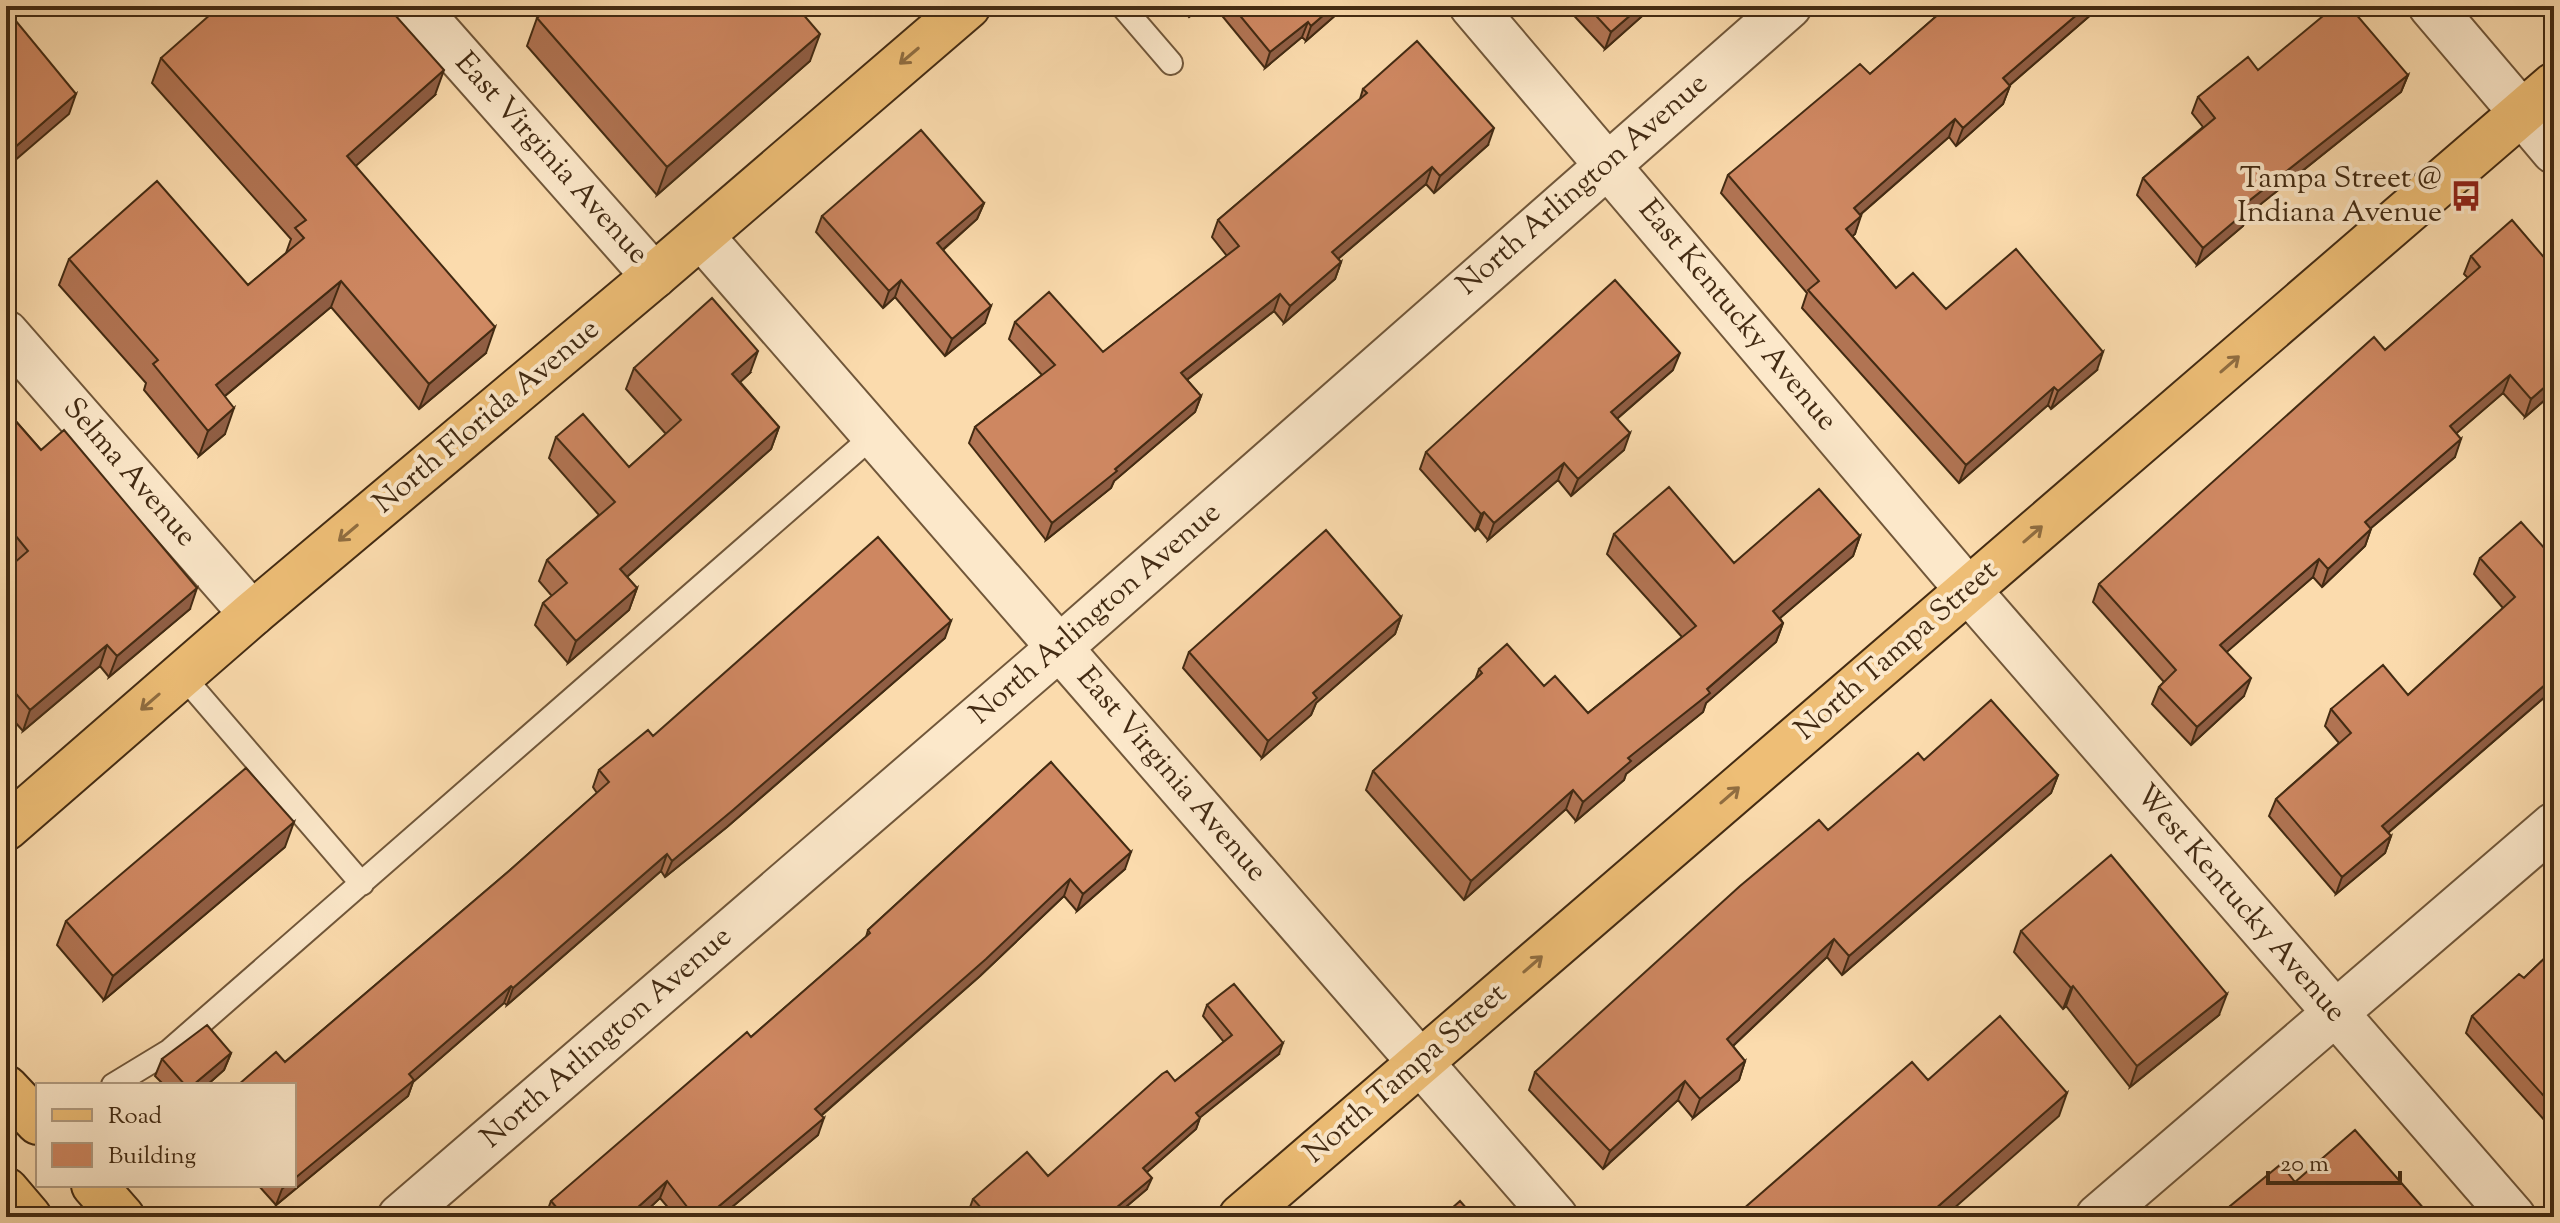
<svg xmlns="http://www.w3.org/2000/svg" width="2560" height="1223" font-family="'Sorts Mill Goudy',serif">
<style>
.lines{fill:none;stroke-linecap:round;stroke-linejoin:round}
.service-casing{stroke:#71573a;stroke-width:26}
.minor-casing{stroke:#71573a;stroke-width:48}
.tertiary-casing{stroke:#71573a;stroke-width:48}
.primary-casing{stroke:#432b13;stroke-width:48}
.service{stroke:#fce8ca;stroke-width:22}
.minor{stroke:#fce8ca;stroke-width:44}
.tertiary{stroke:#fce8ca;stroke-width:44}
.primary{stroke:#eebe76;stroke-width:44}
.wall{fill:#b17453;stroke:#432b13;stroke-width:2}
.shaded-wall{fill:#905e44;stroke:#432b13;stroke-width:2}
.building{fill:#ce8761;stroke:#432b13;stroke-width:2}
.oneway{stroke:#906d40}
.labels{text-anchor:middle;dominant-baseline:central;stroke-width:8;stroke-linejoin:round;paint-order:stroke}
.street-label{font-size:30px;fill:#432b13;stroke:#fce8ca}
.poi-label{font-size:30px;fill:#432b13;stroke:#fce8ca;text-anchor:end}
</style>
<rect width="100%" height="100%" fill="#fbdbad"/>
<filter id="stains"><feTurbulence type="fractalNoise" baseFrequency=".0025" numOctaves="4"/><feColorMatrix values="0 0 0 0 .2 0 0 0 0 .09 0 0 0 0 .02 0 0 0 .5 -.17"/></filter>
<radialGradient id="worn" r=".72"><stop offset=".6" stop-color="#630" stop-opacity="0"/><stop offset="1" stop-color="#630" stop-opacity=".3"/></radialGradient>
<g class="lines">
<defs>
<path id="service" d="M1122,6l49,57
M182,675l180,209
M113,1085l56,-34 705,-616"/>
<path id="minor" d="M415,6l239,270
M1472,6l496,584 545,627
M2522,113l32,38
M701,236l854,981
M6,333l246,281
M400,1217l659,-569 730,-642
M2098,1217l456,-392"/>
<path id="tertiary" d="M2431,6l91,107"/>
<path id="primary" d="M6,828l246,-214 402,-338 314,-270
M6,1088l32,34
M94,1185l28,32
M6,1190l23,27
M1241,1217l1313,-1132"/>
</defs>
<use href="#service" class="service-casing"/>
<use href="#minor" class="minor-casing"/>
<use href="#tertiary" class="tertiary-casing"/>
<use href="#primary" class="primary-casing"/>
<use href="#service" class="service"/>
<use href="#minor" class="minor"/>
<use href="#tertiary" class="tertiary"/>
<use href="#primary" class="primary"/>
</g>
<path class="wall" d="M541,6h255l14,55 -153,134 -130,-149 10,-28 9,-7z
M1180,6h21l-12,11z
M1214,6h132l-40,35 -4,-4 -37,31z
M1565,6h86l-2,4 -44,39z
M1948,6h153l-91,79 -7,19 -47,42 -7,-9 -89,78 -5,19 -3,2 44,52 201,82 -46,39 -3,-4 -89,78 -157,-175 5,-15 -86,-100 7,-18 142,-101z
M161,58l274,37 -80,71 131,187 -67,56 -88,-102 -106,89v38l-26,22 -55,-66 2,-7 -87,-98 10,-26 179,26 38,-32 5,-14 -139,-156z
M2258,70l150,5 -7,17 -154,123 -4,11 -46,39 -60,-70 6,-17 60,-51 -11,-14 6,-16z
M1363,89l125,56 -54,48 -8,-9 -88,75 3,3 -6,17 -51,44 -10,-12 -87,69 14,16 -6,16 -81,69 -3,7 -65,52 -77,-97 6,-16 67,-52 -33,-36 6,-17 88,30 124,-96 -15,-19 6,-17 142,-121z
M984,203l-7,16 -34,31 42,73 -40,33 -50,-59 -12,11 -67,-76 6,-16z
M2471,256l83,13v123l-29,25 -22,-24 -47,40 -1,24 -84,71 -6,18 -43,41 -9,-10 -87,75 18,44 -53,49 -39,-41 7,-17 5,-5 -71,-80 6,-18 286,-234 83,-72 -4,-4z
M634,368l116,5 -10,9 39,45 -8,22 -144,128 10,11 -8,22 -61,53 -33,-38 8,-22 9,-7 -13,-15 8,-21 52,-45 -50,-57 7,-21 73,30 37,-33 -40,-45z
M1673,370l-56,49 7,31 -53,46 -13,-16 -70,60 -10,-12 -3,3 -55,-62 6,-17z
M6,410l35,40 149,159 -81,68 -9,-11 -77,65 -17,-19v-142l8,-6 -8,-9z
M1614,534l120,29 126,-27 -7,20 -73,62 3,5 -7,19 -70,61 -3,9 -77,62 -2,6 -48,41 -10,-12 -102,91 -98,-110 7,-19 102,-91 4,-11 65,17 44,27 94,-76 -75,-83z
M2480,558l74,1v130l-166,144 3,3 -6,17 -49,41 -67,-78 7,-17 63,-56 -14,-17 6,-17 77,-14 95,-87 -29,-34z
M1401,617l-6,17 -79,69 -5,12 -49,43 -79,-90 6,-16z
M945,638l-218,189 -62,50 -4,-6 -154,134 -3,-2 -91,79 -5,14 -132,109 -18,-20h36l-9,-123 224,-191 88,-78 -4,-6 6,-17 54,-34z
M1924,760l134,15 -7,18 -209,182 -15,-18 -94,89 12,15 -6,19 -46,38 -15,-18 -75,69 -74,-79 6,-18 293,-242z
M1051,762l74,107 -48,42 -13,-15 -84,80 -159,140 -3,19 -98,82h-44l-16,-19 -20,19h-95l6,-16 200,-164 115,-100 2,-7z
M285,847l-181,153 -47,-55 9,-24z
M2021,931l198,84 -89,72 -64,-81 -3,3 -49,-57z
M2554,949v166l-8,7 -80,-89 6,-17 52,-38z
M1207,1005l72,49 -79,63 -4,12 -49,43v17l-33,28h-139l-6,-7 4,-11 75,-23 127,-95 49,-39 -21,-26z
M231,1053l-7,17 -17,15h-43l-9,-9 7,-17z
M2295,1182l128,35h-198l4,-10z"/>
<path class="shaded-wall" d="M1193,6h8l-12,11z
M1334,6h12l-40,35 5,-15z
M1641,6h10l-2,4 -44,39 6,-17z
M2087,6h14l-104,90 6,-18z
M1308,22l-6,15 -37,31 5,-16z
M820,34l-10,27 -153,134 10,-28z
M444,70l-9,25 -97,87 9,-26z
M2408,75l-7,17 -154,123 -4,11 -46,39 6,-17 42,-44z
M2010,86l-7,18 -47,42 7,-18z
M76,94l-7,20 -63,54v-13z
M1955,119l-6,18 -102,89 7,-18z
M1494,128l-6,17 -54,48 6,-17z
M1432,167l-6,17 -100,85 6,-17z
M984,203l-7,16 -46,41 6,-17z
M1861,216l-6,18 -15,13 6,-18z
M1341,262l-6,17 -51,44 6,-17z
M901,280l-6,17 -12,11 6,-17z
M341,281l-10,26 -124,104 9,-26z
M1280,294l-6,17 -99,78 6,-16z
M991,306l-6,17 -40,33 7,-17z
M495,327l-9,26 -67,56 10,-25z
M758,351l-8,22 -25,23 7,-22z
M2103,352l-6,18 -46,39 7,-18z
M1680,353l-7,17 -68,59 6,-17z
M2510,375l-7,18 -59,51 6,-18z
M2554,379v13l-29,25 6,-18z
M2054,387l-6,18 -89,78 7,-18z
M1201,396l-6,16 -81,69 -3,7 -65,52 6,-17z
M234,408l-9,26 -26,22 9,-25z
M779,427l-8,22 -159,141 8,-21z
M1630,433l-6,17 -53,46 7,-17z
M2461,439l-6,18 -97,82 7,-17z
M1564,463l-6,17 -70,60 6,-17z
M1484,512l-6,16 -3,3 6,-17z
M2371,529l-6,17 -43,41 6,-18z
M1860,536l-7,20 -87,74 7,-19z
M2319,559l-6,18 -99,86 6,-18z
M197,588l-7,21 -81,68 8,-21z
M637,588l-8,22 -61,53 8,-22z
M1401,617l-6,17 -79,69 -5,12 -49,43 6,-17 45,-48z
M951,621l-6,17 -218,189 -62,50 7,-16z
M1783,623l-7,19 -70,61 -3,9 -77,62 -2,6 -48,41 7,-19 45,-44z
M107,645l-7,21 -77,65 7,-21z
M2554,677v12l-178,154 6,-17z
M2251,678l-7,18 -53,49 6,-18z
M2058,775l-7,18 -209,182 7,-19z
M1573,790l-7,19 -102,91 7,-19z
M294,822l-9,25 -181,153 9,-24z
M2391,836l-6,17 -49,41 6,-17z
M1131,852l-6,17 -48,42 6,-17z
M667,854l-6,17 -154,134 6,-17z
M1070,879l-6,17 -84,80 -171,150 6,-17z
M1834,939l-7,18 -107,101 7,-19z
M511,986l-7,17 -91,79 -5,14 -132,109 6,-16 5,-4h7v-6l115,-105z
M2073,986l-7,20 -3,3 8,-21z
M2227,994l-8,21 -89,72 7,-21z
M1283,1043l-4,11 -87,70 4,-11z
M231,1053l-7,17 -17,15h-14z
M1745,1061l-6,19 -46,38 7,-19z
M1685,1081l-7,19 -75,69 7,-18z
M2067,1093l-8,23 -115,101h-18z
M2554,1103v12l-8,7 6,-17z
M824,1118l-6,17 -98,82h-14z
M1200,1118l-4,11 -57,50 4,-11z
M1152,1178l-5,11 -33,28h-9z
M667,1181l-7,17 -20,19h-13z"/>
<path class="building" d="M6,6l3,1 -3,2 70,85 -70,61z
M220,6h167l57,64 -97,86 148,171 -66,57 -88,-103 -125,104 18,23 -26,23 -55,-67 5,-4 -89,-101 88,-78 91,104 56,-47 -9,-10 11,-8 -145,-162z
M551,6h245l24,28 -153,133 -130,-149z
M1232,6h102l-23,20 -3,-4 -38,30z
M1587,6h54l-30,26z
M1948,6h139l-84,72 7,8 -47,42 -8,-9 -101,89 7,8 -15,13 50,59 17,-15 33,36 70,-60 87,103 -45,39 -4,-4 -88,78 -158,-175 11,-9 -91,-106 132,-111 10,10z
M2335,6h14l59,69 -163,129 4,5 -46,39 -60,-70 72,-60 -17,-21 50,-40 10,13z
M1417,41l77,87 -54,48 -8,-9 -100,85 9,10 -51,44 -10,-12 -99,79 20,23 -86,73 2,2 -65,52 -77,-96 80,-62 -40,-43 34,-30 54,60 136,-106 -21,-26 149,-127 -4,-4z
M921,130l63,73 -47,40 54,63 -39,33 -51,-59 -12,11 -67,-75z
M2512,220l42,49v110l-23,20 -21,-24 -60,51 11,13 -96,83 6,7 -43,40 -9,-10 -99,86 31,33 -54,49 -38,-40 17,-17 -77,-86 275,-247 11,13 95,-83 -9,-11z
M1615,280l65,73 -69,59 19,21 -52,46 -14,-16 -70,60 -10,-11 -3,2 -55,-62z
M712,298l46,53 -26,23 47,53 -159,142 17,19 -61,53 -33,-38 24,-20 -20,-23 68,-58 -59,-65 27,-23 46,53 52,-47 -47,-52z
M6,410l35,40 23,-20 133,158 -80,68 -10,-11 -77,65 -24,-28v-94l5,-4 -5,-5v-9l22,-19 -22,-27z
M1669,487l65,76 85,-74 41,47 -87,75 10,12 -76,66 3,4 -82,65 3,3 -48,41 -10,-12 -102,91 -98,-110 109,-98 -3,-4 28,-25 37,42 11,-10 33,37 108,-87 -82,-92z
M2521,522l33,37v118l-172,149 9,10 -49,41 -66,-78 75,-66 -20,-24 52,-44 25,30 107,-98 -35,-39z
M1326,530l75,87 -88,76 4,5 -49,43 -79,-89z
M878,537l73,84 -218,189 -61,51 -5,-7 -154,134 -2,-2 -102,88 5,6 -120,99v-94h-56l38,-33 9,10 224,-191 100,-89 -10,-12 49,-40 5,6z
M1991,700l67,75 -209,181 -15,-17 -107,100 18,22 -45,38 -15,-18 -75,70 -75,-79 205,-186 79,-66 9,10 90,-77 6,7z
M1051,762l80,90 -48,42 -13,-15 -84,80 -171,150 9,9 -118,99h-11l-28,-36 -40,36h-80l10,-9 -6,-7 196,-169 4,5 119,-104 -2,-3z
M246,768l48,54 -181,154 -47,-55z
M2111,855l116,139 -90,72 -64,-80 -2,2 -50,-57z
M2554,949v154l-2,2 -80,-89 47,-42 5,4z
M1234,984l49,59 -87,70 4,5 -57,50 9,10 -47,39h-129l8,-6 -11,-12 54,-47 21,24 114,-102 5,-3 8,10 57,-46 -25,-30z
M2000,1016l67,77 -141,124h-192l178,-155 16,18z
M207,1025l24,28 -38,32h-8l-23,-26z
M2355,1130l70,80 -8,7h-180l-8,-10 52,-43 14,18z
M1460,1201l14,16h-32z"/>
<defs><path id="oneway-shaft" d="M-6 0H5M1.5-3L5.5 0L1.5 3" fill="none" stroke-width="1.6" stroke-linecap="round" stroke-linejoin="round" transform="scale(2)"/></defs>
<g class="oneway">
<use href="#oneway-shaft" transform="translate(909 56) rotate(140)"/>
<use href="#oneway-shaft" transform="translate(2230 364) rotate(-41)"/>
<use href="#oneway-shaft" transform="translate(348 533) rotate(140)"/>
<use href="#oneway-shaft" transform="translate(2033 534) rotate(-41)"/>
<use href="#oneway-shaft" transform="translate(150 702) rotate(139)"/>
<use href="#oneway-shaft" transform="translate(1730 795) rotate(-41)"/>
<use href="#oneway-shaft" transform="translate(1533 964) rotate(-41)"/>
</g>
<defs>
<symbol id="bus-bare" viewBox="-9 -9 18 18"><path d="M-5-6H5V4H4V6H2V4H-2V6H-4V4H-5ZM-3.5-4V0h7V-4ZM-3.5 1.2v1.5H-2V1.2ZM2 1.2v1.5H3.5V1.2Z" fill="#8f2418" stroke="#fce8ca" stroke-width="2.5" paint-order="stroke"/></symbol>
</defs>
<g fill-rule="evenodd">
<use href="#bus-bare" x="2444" y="174" width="44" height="44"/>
</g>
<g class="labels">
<g class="street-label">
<text transform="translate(551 159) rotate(48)">East Virginia Avenue</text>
<text transform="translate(1583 185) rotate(-41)">North Arlington Avenue</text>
<text transform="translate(1737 316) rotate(50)">East Kentucky Avenue</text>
<text transform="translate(487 417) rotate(-40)">North Florida Avenue</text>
<text transform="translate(129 473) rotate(49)">Selma Avenue</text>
<text transform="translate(1096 614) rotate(-41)">North Arlington Avenue</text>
<text transform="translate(1897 651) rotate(-41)">North Tampa Street</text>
<text transform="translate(1171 775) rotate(49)">East Virginia Avenue</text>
<text transform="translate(2240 904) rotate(49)">West Kentucky Avenue</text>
<text transform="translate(607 1038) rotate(-41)">North Arlington Avenue</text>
<text transform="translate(1406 1074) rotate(-41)">North Tampa Street</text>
</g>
<g class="poi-label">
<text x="2442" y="179">Tampa Street @<tspan x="2442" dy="34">Indiana Avenue</tspan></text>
</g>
</g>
<rect width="2560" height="1223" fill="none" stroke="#fbdbad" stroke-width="32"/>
<rect x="8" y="8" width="2544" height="1207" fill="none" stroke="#432b13" stroke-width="4"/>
<rect x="16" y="16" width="2528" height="1191" fill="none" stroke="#432b13" stroke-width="2"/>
<rect x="36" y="1083" width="260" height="104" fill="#fce8ca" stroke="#b29c81" stroke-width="2"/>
<rect x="52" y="1109" width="40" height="12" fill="#eebe76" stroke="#b29c81" stroke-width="2"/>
<text x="108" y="1123" font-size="24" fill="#432b13">Road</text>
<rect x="52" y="1143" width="40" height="24" fill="#ce8761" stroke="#b29c81" stroke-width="2"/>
<text x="108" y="1163" font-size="24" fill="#432b13">Building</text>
<path d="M2268 1171v12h132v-12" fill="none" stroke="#432b13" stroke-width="4"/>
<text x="2280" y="1171" font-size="24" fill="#432b13" stroke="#fce8ca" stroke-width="6" paint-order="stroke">20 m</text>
<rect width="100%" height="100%" filter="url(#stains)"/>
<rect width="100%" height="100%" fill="url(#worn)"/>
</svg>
